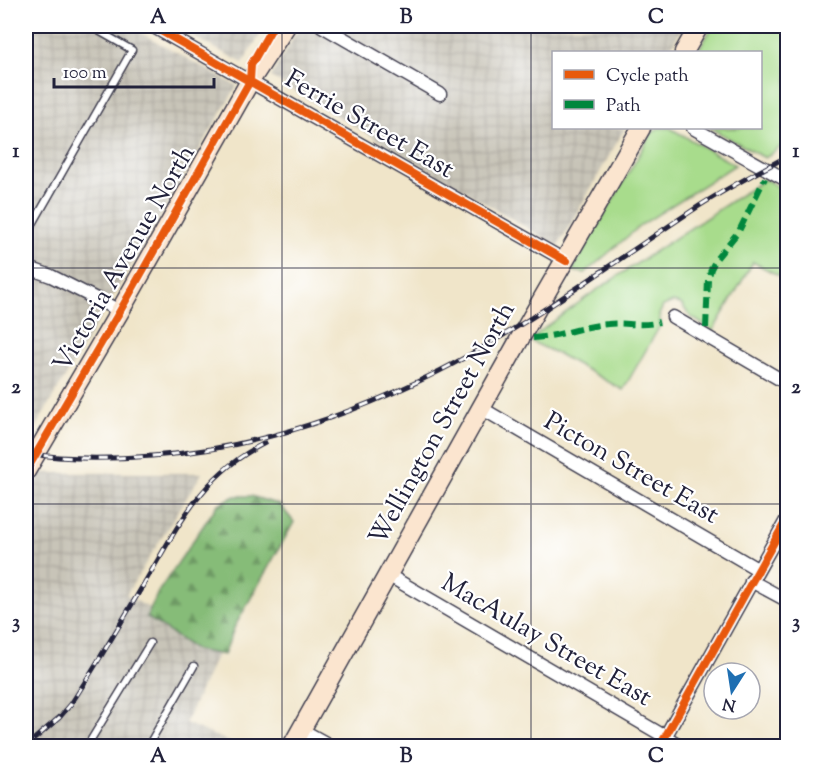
<svg xmlns="http://www.w3.org/2000/svg" width="813" height="772" font-family="'Sorts Mill Goudy',serif">
<style>
.industrial{fill:url(#industrial-grid)}
.green{fill:#a8dc8c;stroke:#657f64;stroke-width:1.5}
.forest{fill:url(#forest-firs);stroke:#546f5a;stroke-width:1.5}
.lines{fill:none;stroke-linecap:round;stroke-linejoin:round}
.lane-casing{stroke:#413f50;stroke-width:9}
.street-casing{stroke:#413f50;stroke-width:15}
.secondary-casing{stroke:#413f50;stroke-width:21}
.lane{stroke:#fff;stroke-width:6}
.street{stroke:#fff;stroke-width:12}
.secondary{stroke:#fbe5cf;stroke-width:18}
.rail-casing{stroke:#22223b;stroke-width:5}
.rail{stroke:#fff;stroke-width:3;stroke-dasharray:9;stroke-linecap:butt}
.quiet{stroke:#00873e;stroke-width:6;stroke-dasharray:12 6;stroke-linecap:butt}
.cycleway-casing{stroke:#fff;stroke-width:11}
.cycleway{stroke:#e8590c;stroke-width:8}
.grid{fill:none;stroke:#22223b;stroke-width:1.5;stroke-opacity:0.55}
.labels{text-anchor:middle;dominant-baseline:central;stroke-width:4.5;stroke-linejoin:round;paint-order:stroke}
.street-label{font-size:26px;fill:#22223b;stroke:#fff}
.neatline{fill:none;stroke:#22223b;stroke-width:2}
.grid-label{font-size:20px;text-anchor:middle;font-weight:bold;fill:#22223b}
</style>
<defs>
<pattern id="industrial-grid" width="8" height="8" patternUnits="userSpaceOnUse" patternTransform="scale(1.5)"><rect width="8" height="8" fill="#c8c4b8"/><path d="M0 4h8M4 0v8" fill="none" stroke="#aca89f"/></pattern>
<pattern id="forest-firs" width="22" height="20" patternUnits="userSpaceOnUse" patternTransform="scale(1.5)"><rect width="22" height="20" fill="#86bc78"/><path d="M5 1l3.5 6h-7zM16 11l3.5 6h-7z" fill="#6d9864"/></pattern>
</defs>
<rect width="100%" height="100%" fill="#fff"/>
<filter id="ink" filterUnits="userSpaceOnUse"><feTurbulence type="fractalNoise" baseFrequency=".0167" numOctaves="2"/><feDisplacementMap in="SourceGraphic" scale="12" xChannelSelector="R" yChannelSelector="G"/><feConvolveMatrix kernelMatrix="1 2 1 2 8 2 1 2 1" color-interpolation-filters="sRGB"/></filter>
<filter id="wash" filterUnits="userSpaceOnUse"><feTurbulence type="fractalNoise" baseFrequency=".008" numOctaves="4" result="noise"/><feDisplacementMap in="SourceGraphic" scale="24" xChannelSelector="R" yChannelSelector="G"/><feGaussianBlur stdDeviation="1.35" result="paint"/><feColorMatrix in="noise" values="0 0 0 0 0 0 0 0 0 0 0 0 0 0 0 0 0 1.4 0 .05"/><feComposite in="paint" operator="in"/></filter>
<g filter="url(#wash)">
<rect width="100%" height="100%" fill="#f0e5c9"/>
<path class="industrial" d="M26,26h102l109,60 -202,342 -9,6z
M173,26h92l-22,37z
M300,26h383l-15,26h-114v76h71l-67,118 -287,-169z
M37,473h165l-76,122 94,53 -35,75 54,23h-213v-252z"/>
<path class="green" d="M713,26h74v116l-22,16 -55,-30h50v-76h-63z
M658,128h12l65,37 -94,60 -56,48 -13,-2 79,-137z
M765,179l22,13v88l-34,-18 -40,69 -22,-14 -10,-13 -8,-2 -10,4 -4,9 2,9 -38,66 -63,-35 -28,-13 6,-9 54,-40z"/>
<path class="forest" d="M235,496h16l29,9 14,17 -60,106 -10,27 -28,-5 -49,-33 11,-25 60,-88z"/>
</g>
<g filter="url(#ink)">
<g class="lines">
<defs>
<path id="lane" d="M26,236l106,-186 -42,-24
M87,746l63,-103
M148,746l46,-80"/>
<path id="street" d="M152,26l414,235
M322,26l118,68
M693,128l95,53
M26,267l25,9 69,35
M673,317l115,67
M481,408l276,161
M388,575l293,171
M751,581l37,20
M302,730l29,16
M660,746l128,-229"/>
<path id="secondary" d="M684,52l15,-26
M26,471l94,-160 130,-230 36,-55
M292,746l240,-429 109,-189"/>
</defs>
<use href="#lane" class="lane-casing"/>
<use href="#street" class="street-casing"/>
<use href="#secondary" class="secondary-casing"/>
<use href="#lane" class="lane"/>
<use href="#street" class="street"/>
<use href="#secondary" class="secondary"/>
<defs>
<path id="rail" d="M26,453c40,7 85,6 126,3 92,-6 182,-35 265,-74 96,-45 187,-114 276,-172 30,-20 63,-37 95,-54
M26,746l34,-29 11,-13c26,-40 50,-81 74,-122 34,-57 57,-108 120,-139"/>
</defs>
<use href="#rail" class="rail-casing"/>
<use href="#rail" class="rail"/>
<path class="quiet" d="M706,328l2,-48 3,-11 5,-10 23,-28 26,-53
M533,338c25,-1 49,-12 75,-14 17,-2 34,3 51,-2"/>
<defs>
<path id="cycleway" d="M152,26l414,235
M26,471l94,-160 130,-230 1,-16 22,-39
M660,746l128,-229"/>
</defs>
<use href="#cycleway" class="cycleway-casing"/>
<use href="#cycleway" class="cycleway"/>
</g>
</g>
<path class="grid" d="M282,26v720M531,26v720M26,268h762M26,504h762"/>
<g class="labels">
<g class="street-label">
<text transform="translate(369 125) rotate(30)">Ferrie Street East</text>
<text transform="translate(125 259) rotate(-60)">Victoria Avenue North</text>
<text transform="translate(443 424) rotate(-61)">Wellington Street North</text>
<text transform="translate(631 469) rotate(30)">Picton Street East</text>
<text transform="translate(546 641) rotate(30)">MacAulay Street East</text>
</g>
</g>
<rect width="813" height="772" fill="none" stroke="#fff" stroke-width="66"/>
<rect x="552" y="51" width="210" height="78" fill="#ffffff" stroke="#a7a7b1" stroke-width="1.5"/>
<rect x="564" y="70" width="30" height="9" fill="#e8590c" stroke="#a7a7b1" stroke-width="1.5"/>
<text x="606" y="81" font-size="18" fill="#22223b">Cycle path</text>
<rect x="564" y="100" width="30" height="9" fill="#00873e" stroke="#a7a7b1" stroke-width="1.5"/>
<text x="606" y="111" font-size="18" fill="#22223b">Path</text>
<g transform="translate(732 691) rotate(192)"><circle r="28" fill="#ffffff" stroke="#a7a7b1" stroke-width="1.5"/>
<path d="M0-4.5L10 22L0 15L-10 22Z" fill="#1f6fb2"/>
<text y="-9" font-size="16" font-weight="bold" text-anchor="middle" fill="#22223b">N</text>
</g>
<path d="M54 78v9h160v-9" fill="none" stroke="#22223b" stroke-width="3"/>
<text x="63" y="78" font-size="18" fill="#22223b" stroke="#ffffff" stroke-width="4.5" paint-order="stroke">100 m</text>
<rect x="33" y="33" width="747" height="706" class="neatline"/>
<g class="grid-label">
<text x="158" y="23">A</text>
<text x="406" y="23">B</text>
<text x="656" y="23">C</text>
<text x="16" y="157">1</text>
<text x="796" y="157">1</text>
<text x="16" y="393">2</text>
<text x="796" y="393">2</text>
<text x="16" y="628">3</text>
<text x="796" y="628">3</text>
<text x="158" y="762">A</text>
<text x="406" y="762">B</text>
<text x="656" y="762">C</text>
</g>
</svg>
